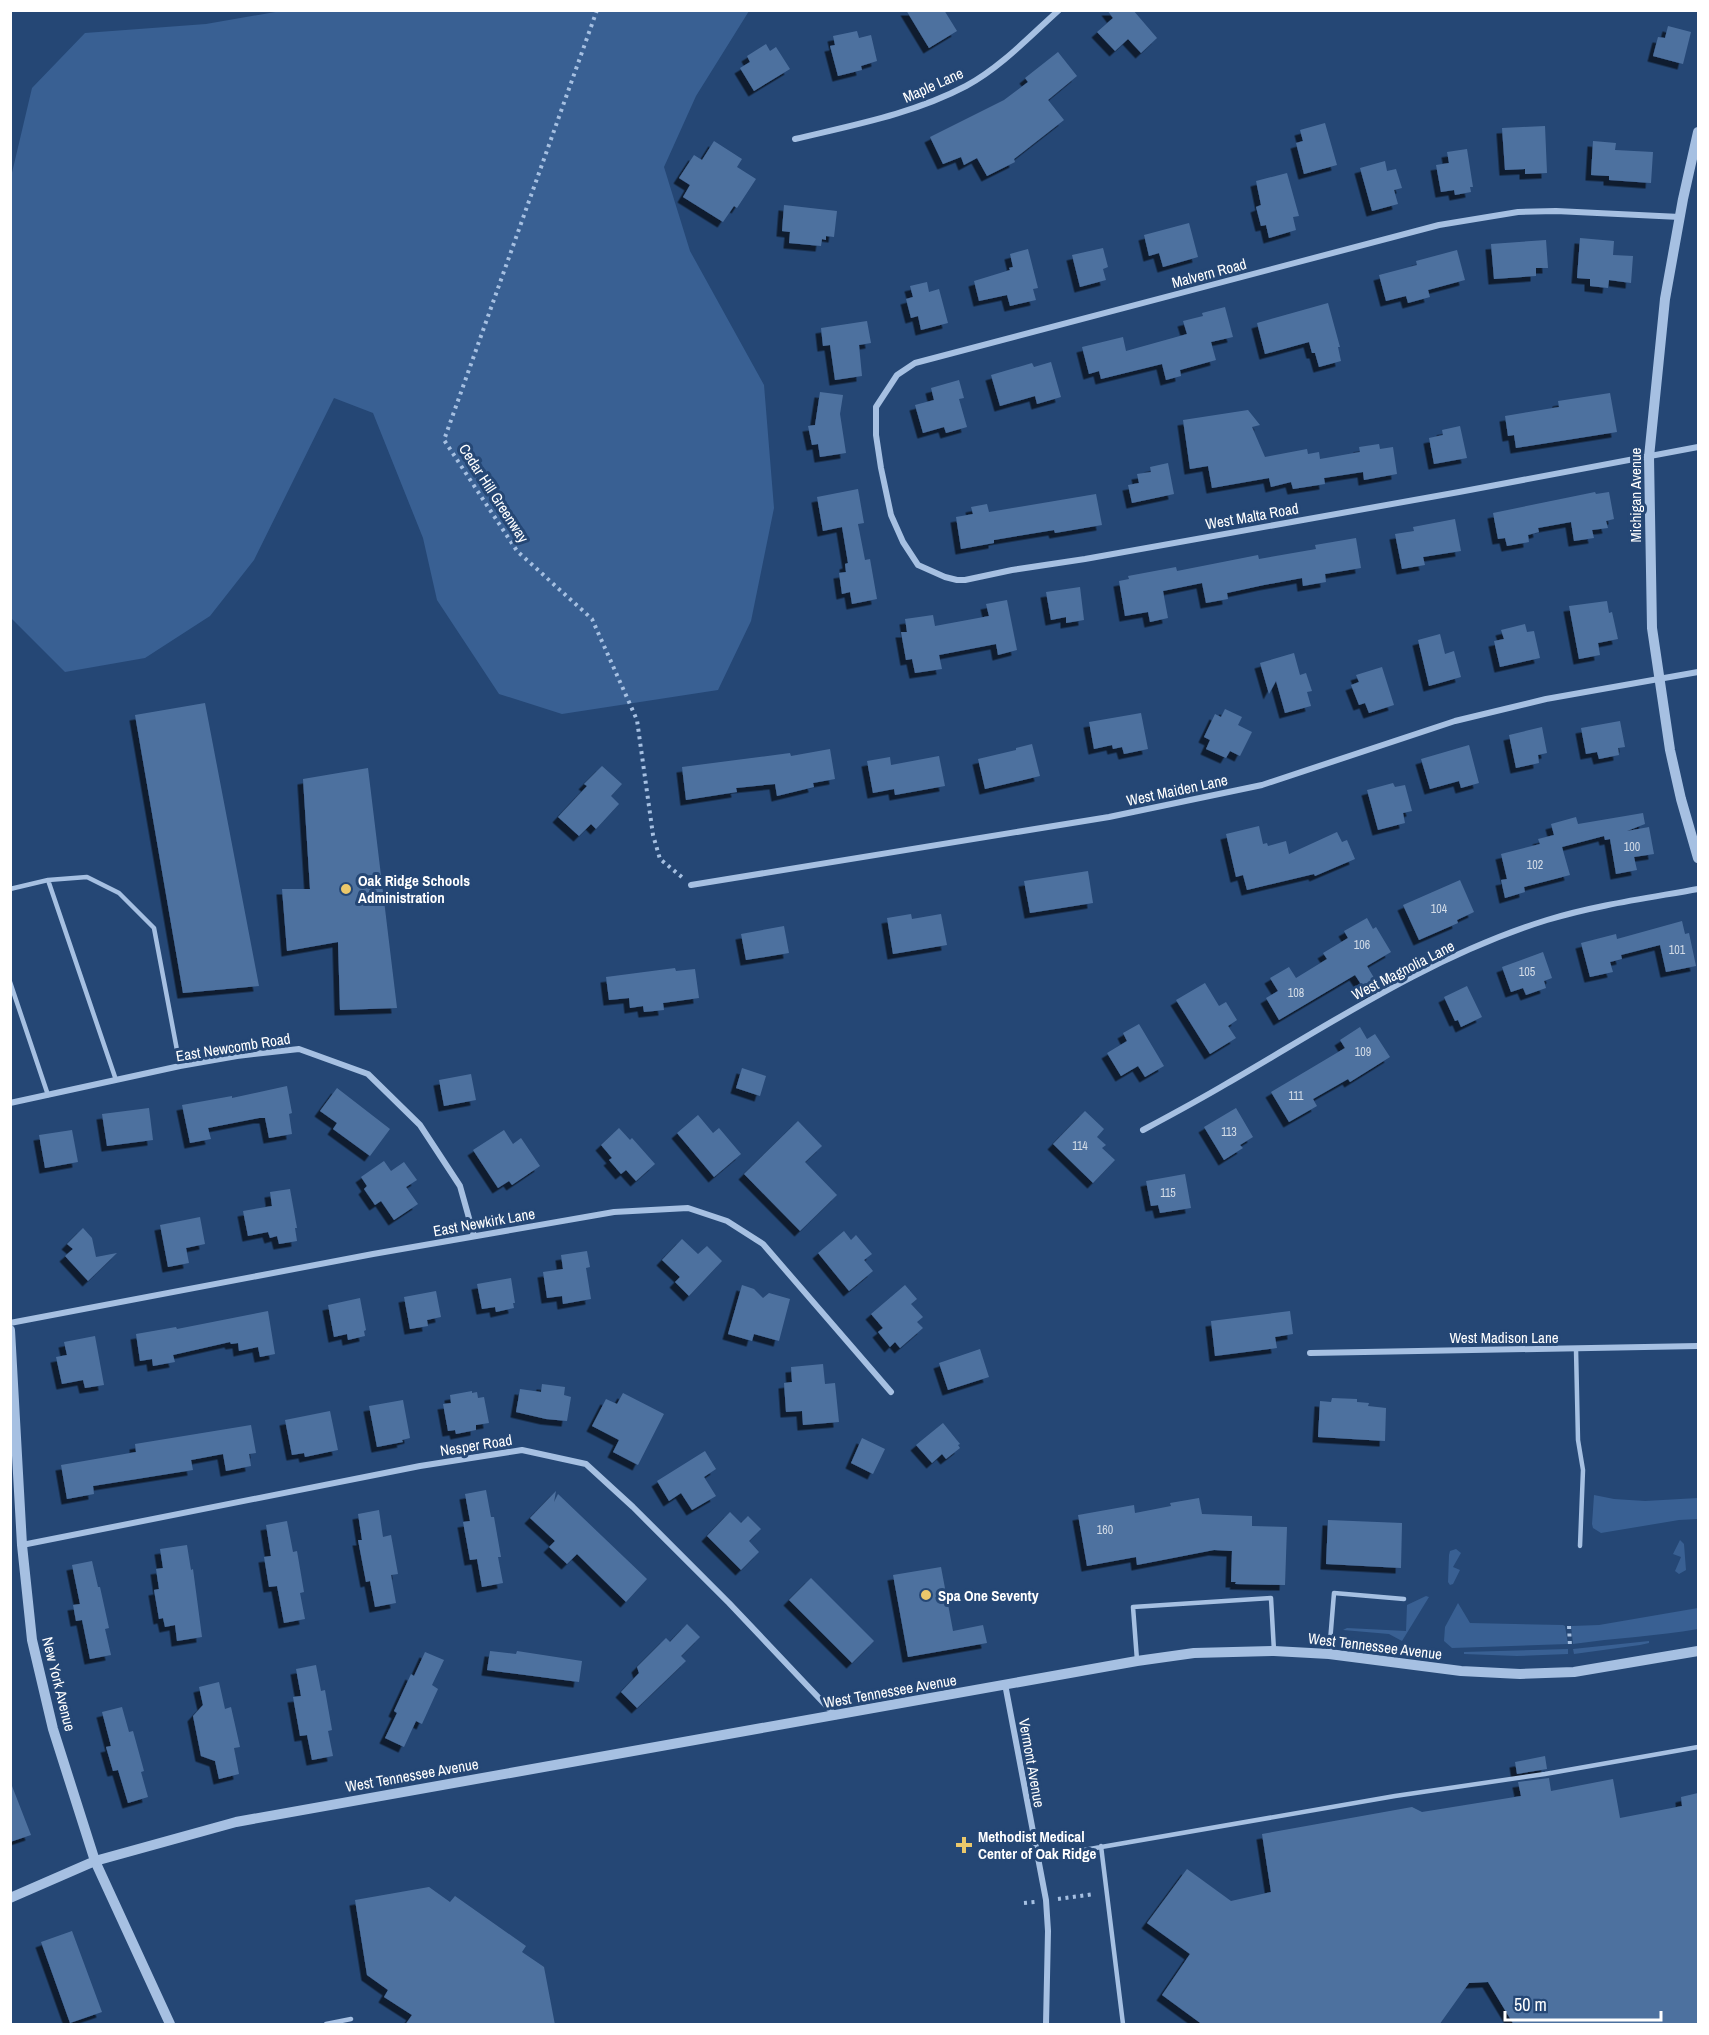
<svg xmlns="http://www.w3.org/2000/svg" width="1709" height="2035" font-family="'Archivo Narrow',sans-serif">
<style>
.green{fill:#396093}
.building{fill:#4e719f;filter:url(#shadow)}
.lines{fill:none;stroke-linecap:round;stroke-linejoin:round}
.path{stroke:#a6c0e2;stroke-width:4;stroke-dasharray:3 4.5;stroke-linecap:butt}
.service{stroke:#a6c0e2;stroke-width:4.5}
.minor{stroke:#a6c0e2;stroke-width:6}
.tertiary{stroke:#a6c0e2;stroke-width:10}
.poi-dot{fill:#ebc86b;stroke:#254775;stroke-width:2}
.labels{text-anchor:middle;dominant-baseline:central;stroke-width:6;stroke-linejoin:round;paint-order:stroke}
.number-label{font-size:12px;fill:#d3dce7}
.street-label{font-size:15px;fill:#fff;stroke:#254775}
.poi-label{font-size:15px;font-weight:bold;fill:#fff;stroke:#254775;text-anchor:start}
</style>
<defs>
<filter id="shadow"><feDropShadow dx="-5.5" dy="5.5" stdDeviation="0" flood-color="#0009"/></filter>
</defs>
<rect width="100%" height="100%" fill="#254775"/>
<path class="green" d="M287,10l462,1 -53,85 -32,71 26,84 74,134 10,123 -23,113 -33,69 -156,24 -63,-20 -62,-94 -14,-62 -50,-125 -39,-15 -80,162 -44,56 -65,42 -80,14 -54,-54v-441l21,-89 53,-55 121,-9z
M1594,1495l20,4 31,2 53,-3v21l-19,1 -78,13 -8,-5 -1,-4z
M1680,1540l4,4 2,26 -7,4 -4,-3 6,-14 -8,-3z
M1456,1549l5,4 -8,14 7,3 -7,14 -3,1 -2,-3 1,-27 1,-4z
M1426,1596l3,1 -27,44 -13,-7 -46,-4 4,-2 59,3 1,-26z
M1458,1603l12,20 93,2 2,1 3,18 -116,4 -8,-7 1,-14z
M1698,1608v21c-41,7 -83,9 -125,15l-2,-18 28,-1z
M1649,1641v2l-9,2 -66,9 -1,-5z
M1568,1649v5l-51,2 -53,-2v-2z"/>
<path class="building" d="M906,10h38l13,21 -28,17z
M1107,10h26l24,28 -16,15 -13,-14 -13,12 -18,-19 16,-14z
M1668,26l23,6 -8,32 -30,-8 5,-19 7,1z
M857,31l2,7 12,-3 6,26 -16,5 1,4 -24,6 -8,-30 5,-1 -2,-9z
M766,44l4,7 6,-4 14,22 -36,22 -14,-23 10,-6 -3,-6z
M1058,52l19,24 -29,24 16,20 -50,39 1,3 -28,14 -10,-18 -13,7 -3,-8 -18,7 -13,-27 74,-37 24,-18 -3,-4z
M1325,123l12,42 -33,9 -8,-31 7,-2 -3,-11z
M1545,126l2,47 -22,1v-5l-20,1 -3,-42z
M714,141l28,18 -5,8 19,12 -19,29 -3,-2 -11,16 -40,-25 7,-12 -11,-7 15,-23 8,5z
M1593,141l23,2 -1,7 38,2 -2,31 -42,-3v-4l-18,-1z
M1467,149l6,38h-3l1,5 -16,3 -1,-5 -13,2 -5,-27 13,-2 -2,-11z
M1385,161l2,10 9,-2 6,19 -8,2 4,14 -26,7 -12,-43z
M1287,173l12,43 -6,1 3,13 -27,8 -3,-13 -5,1 -5,-19 5,-2 -5,-24z
M784,205l53,6 -3,26 -8,-1v4l-4,-1 -1,7 -32,-3 1,-11 -8,-1z
M1189,223l9,34 -35,10 -4,-14 -10,3 -5,-21z
M1580,238l34,3 -1,14 20,1 -2,27 -22,-3 -1,8 -18,-2v-7l-13,-1z
M1546,240l2,28h-12v8l-42,3 -3,-35z
M1103,248l5,19 -5,2 3,11 -26,7 -8,-32z
M1028,249l10,39 -5,1 3,11 -26,6 -3,-11 -28,6 -5,-20 36,-11 -1,-2 4,-1 -3,-13z
M1457,250l8,30 -37,10 2,7 -22,6 -2,-7 -20,5 -7,-26 38,-10 -1,-4z
M927,282l2,10 10,-3 9,34 -27,7 -3,-14 -7,2 -5,-19 7,-2 -3,-11z
M1328,303l12,44h-2l3,14 -22,6 -4,-14h-3l-3,-11 -44,12 -8,-31z
M1225,307l8,30 -22,5 5,18 -36,10 1,6 -15,4 -4,-16 -61,15 -2,-8 -10,3 -7,-27 41,-10 3,14 61,-17 -4,-13 20,-5 -1,-3z
M867,321l4,22 -12,2 3,31 -27,4 -5,-35 -7,1 -2,-18z
M1051,362l10,35 -24,7 -2,-8 -35,10 -9,-31 41,-12 2,4z
M959,380l5,18 -5,1 8,28 -21,6 -2,-6 -21,6 -8,-28 19,-5 -3,-12z
M820,392l23,3 -3,19 6,39 -26,4 -2,-13 -6,1 -4,-19 7,-1z
M1610,393l7,39 -101,16 -2,-13 -6,1 -3,-20 54,-9 -1,-6z
M1248,410l12,15 -8,2 13,30 42,-8 1,5 11,-2 1,7 40,-7 -1,-5 20,-3 1,5 13,-2 4,27 -33,6 -1,-8 -39,6 1,6 -32,5 -2,-7 -20,5 -2,-9 -57,10 -4,-22 -18,3 -7,-49z
M1460,426l7,32 -33,6 -5,-26 14,-3 -1,-5z
M1168,463l6,31 -42,9 -4,-18 11,-2 -2,-9 14,-2 -1,-5z
M858,489l6,34 -6,1 7,36 5,-1 7,40 -25,5 -2,-12 -8,2 -3,-21 7,-1 -1,-8 3,-1 -6,-36 -19,4 -6,-34z
M1595,492l1,2 13,-2 5,27 -8,2 2,7 -16,2 2,8 -20,3 -3,-19 -33,6 1,4 -11,3 1,7 -22,4 -2,-8 -7,1 -5,-26z
M1096,494l6,31 -47,8 -1,-3 -60,10v3l-33,6 -5,-32 17,-3 -2,-7 16,-3 2,8z
M1455,519l6,32 -38,6 2,8 -23,4 -7,-35 19,-3 -1,-4z
M1356,538l5,30 -36,6 1,8 -23,4 -1,-8 -38,7 -37,8 1,6 -22,4 -4,-20 -39,8 5,27 -18,4 -2,-10 -23,4 -6,-35 10,-2 -1,-3 48,-9 1,4 81,-16 1,4 57,-10 -1,-4z
M1080,587l4,33 -18,3v-6l-15,3 -5,-28z
M1007,600l10,50 -19,5 -2,-11 -57,11 3,14 -27,4 -3,-14 -6,1 -5,-28h6l-2,-13 28,-4 2,11 54,-10 -3,-12z
M1607,601l2,12 3,-1 6,27 -20,4 2,12 -21,4 -10,-53z
M1525,624l2,8 7,-1 6,27 -40,9 -6,-26 10,-2 -3,-9z
M1440,634l5,20 9,-3 7,26 -32,9 -11,-46z
M1294,653l6,22 6,-2 6,18 -5,1 4,14 -26,7 -9,-32 -7,13 -9,-31z
M1382,667l12,38 -25,8 -4,-10 -6,2 -8,-20 8,-3 -3,-7z
M205,703l54,283 -76,7 -48,-278z
M1225,709l17,8 -4,8 14,7 -12,24 -10,-5 -4,7 -20,-9 4,-9 -6,-3 11,-23 6,3z
M1141,713l7,36 -24,5 -2,-7 -9,2 -1,-4 -18,4 -5,-27z
M1620,721l5,26 -7,1 1,7 -20,4 -2,-7 -11,2 -5,-26z
M1542,727l5,26 -9,2 1,8 -23,5 -7,-33z
M1032,744l8,32 -55,13 -7,-30 38,-9v-2z
M1469,745l10,38 -18,5 -2,-7 -29,8 -9,-30z
M830,749l5,30 -22,4 1,4 -37,9 -2,-12 -39,4 1,4 -51,8 -4,-33 108,-14 1,3z
M939,756l6,30 -50,9 -1,-6 -21,4 -6,-32 23,-4 1,8z
M602,766l20,18 -11,12 8,8 -23,25 -5,-5 -12,12 -21,-19 29,-31 -3,-2z
M368,768l29,240 -57,2 -2,-68 -51,9 -5,-62h28l-7,-110z
M1393,783l2,4 10,-2 7,26 -9,2 2,10 -27,7 -11,-40z
M1643,813l2,11 -18,7 22,-4 5,27 -20,3 3,13 -21,4 -6,-35 -5,1 -1,-4 -42,11 8,28 -46,12 1,5 -20,6 -4,-18 6,-1 -6,-25 39,-10 -2,-5 16,-4 -3,-11 25,-7 2,7z
M1259,826l4,18 4,-1 1,3 18,-5 3,13 48,-22 5,10 5,-2 8,19 -40,17 -1,-2 -67,16 -4,-15 -7,2 -10,-43z
M1088,871l5,32 -63,10 -6,-32z
M1460,880l14,32 -17,8 1,3 -39,17 -16,-35z
M911,914l1,5 29,-5 6,31 -54,9 -6,-36z
M1367,918l6,11 3,-2 15,25 -24,14 13,22 -12,7 -13,-20 -76,45 -13,-22 12,-7 -8,-13 19,-11 7,11 31,-19 -4,-6 25,-15 -4,-7z
M1682,921l3,13 4,-1 7,33 -30,6 -6,-27 -39,10 1,4 -12,3 3,10 -23,5 -9,-34 35,-9 1,5z
M784,926l5,27 -43,7 -5,-26z
M1543,952l9,26 -8,3 2,7 -20,7 -3,-7 -12,4 -9,-25z
M675,968l1,3 19,-2 4,29 -36,5 1,7 -20,2 -1,-6 -13,2 -1,-10 -20,2 -3,-23z
M1205,983l14,23 7,-4 11,18 -9,6 8,12 -26,16 -34,-54z
M1467,986l15,31 -21,10 -3,-7 -3,1 -11,-24z
M1139,1024l25,42 -19,11 -7,-11 -17,10 -14,-23 20,-12 -4,-8z
M1360,1027l7,12 8,-5 15,23 -40,25 -2,-3 -35,20 4,7 -28,16 -18,-30 74,-44 -5,-8z
M742,1068l24,8 -6,20 -24,-8z
M471,1074l5,26 -32,6 -5,-26z
M287,1086l5,27 -3,1 3,20 -23,4 -4,-20h-6l-51,10 3,11 -21,4 -8,-38 50,-9v2z
M337,1088l53,41 -20,27 -37,-27 4,-6 -17,-12z
M149,1108l4,32 -46,6 -5,-32z
M1236,1108l17,29 -13,8 3,3 -19,12 -20,-33z
M1085,1111l19,18 -7,8 9,8 -4,3 13,12 -22,23 -40,-39z
M698,1115l15,18 6,-5 22,26 -27,23 -37,-44z
M798,1121l24,25 -17,16 32,33 -37,36 -56,-57z
M619,1128l11,12 2,-2 23,26 -19,17 -10,-11 -5,4 -12,-14 3,-2 -11,-13z
M72,1130l6,32 -33,6 -6,-33z
M504,1130l9,14 8,-6 19,28 -28,19 -3,-4 -11,7 -25,-38z
M384,1161l7,10 13,-9 13,18 -11,7 12,17 -24,16 -13,-19 -6,4 -11,-16 3,-3 -6,-9z
M1185,1174l6,34 -31,5 -2,-8 -7,1 -5,-25z
M290,1189l7,39h-2l2,13 -18,3 -2,-8 -7,2 -2,-6 -20,4 -5,-25 29,-5 -2,-14z
M200,1217l5,27 -19,4 3,15 -21,4 -8,-42z
M83,1228l9,10 4,19 21,-4 -29,28 -23,-25 8,-7 -6,-5z
M844,1231l7,9 5,-5 16,19 -8,6 9,11 -24,20 -31,-38z
M682,1239l16,15 9,-8 15,15 -33,35 -14,-14 5,-5 -18,-17z
M587,1251l3,16 -4,1 5,31 -28,5 -1,-8 -15,2 -4,-26 20,-3 -2,-14z
M511,1278l4,25h-2l1,5 -18,4 -1,-5 -13,2 -5,-25z
M742,1285l12,4 9,9 6,-5 21,6 -11,42 -25,-7 -2,7 -24,-7z
M905,1285l12,14 -6,5 12,13 -6,5 6,6 -23,20 -5,-6 -5,5 -12,-15 5,-4 -12,-14z
M436,1291l5,26 -14,3 1,6 -18,3 -6,-32z
M360,1298l6,32 -2,1 1,5 -17,4 -1,-6 -13,3 -6,-32z
M268,1311l7,43 -15,3 -2,-10 -19,4 -1,-8 -7,1 -1,-2 -57,13 2,7 -22,4 -1,-7 -12,2 -4,-27 40,-7 1,2z
M1290,1311l3,23 -18,3 2,11 -62,8 -4,-35z
M95,1336l9,49 -19,3 -2,-8 -21,4 -6,-27 11,-2 -3,-13z
M980,1349l9,28 -41,13 -9,-27z
M823,1364l2,20 10,-1 4,39 -36,3 -1,-14 -16,1 -2,-29 8,-1 -1,-15z
M542,1384l23,3 -1,8 7,2 -4,24 -21,-2 -30,-7 4,-23 21,3z
M472,1391v2l5,-1 1,6 6,-1 5,26 -13,2v5l-20,4 -1,-4 -7,1 -5,-27 8,-1 -1,-8z
M623,1393l41,21 -26,51 -25,-13 6,-12 -27,-14 14,-27 11,5z
M1332,1398l25,1v3l12,1 -1,3 18,2 -1,33 -67,-4 2,-36 11,1z
M403,1400l7,38 -8,2 1,2 -26,5 -8,-41z
M330,1411l8,39 -33,7 -1,-4 -12,2 -7,-35z
M943,1423l17,21 -2,1 2,3 -14,11 -4,-5 -10,9 -16,-18z
M251,1425l5,28 -7,1 2,12 -25,5 -3,-17 -32,6 2,10 -100,16 1,8 -27,5 -6,-34 75,-13 -1,-8z
M862,1438l23,11 -12,25 -22,-11z
M705,1451l11,18 -12,8 12,19 -24,14 -11,-17 -12,8 -12,-20z
M486,1490l5,27h3l7,40h-3l5,26 -21,4 -5,-28 -7,1 -7,-38 7,-1 -5,-27z
M556,1491l-2,11 4,-8 89,85 -21,23 -49,-48 -10,10 -18,-17 6,-6 -25,-23z
M1199,1498l3,16 50,2v10l35,1 -2,58 -50,-1 1,-2h-5l1,-31 -18,-1 -77,15 -1,-8 -49,9 -9,-51 56,-10 1,8 36,-7 -1,-3z
M379,1510l4,27 8,-2 7,39 -7,1 5,28 -21,4 -5,-26 -4,1 -8,-42h4l-4,-26z
M730,1512l11,11 7,-7 13,13 -12,12 10,11 -18,18 -34,-34z
M1328,1520l74,3 -1,45 -75,-4z
M287,1521l6,31 4,-1 7,41 -4,1 5,26 -21,4 -7,-37 -8,1 -5,-30 7,-1 -5,-31z
M187,1545l4,25 2,-1 9,68 -25,4 -2,-16 -10,2 -2,-9 -4,1 -5,-29 5,-1 -3,-20 7,-1 -3,-19z
M92,1561l6,26h2l9,41 -4,1 6,26 -21,4 -8,-39 -6,1 -3,-16 7,-1 -8,-39z
M941,1567l12,64 30,-6 4,18 -79,14 -15,-82z
M811,1578l63,63 -22,22 -63,-63z
M687,1624l13,13 -19,19 5,5 -49,47 -16,-16 18,-19 -2,-6 29,-29 4,4z
M490,1651l26,3 1,-3 65,10 -3,21 -92,-12z
M425,1652l19,8 -12,25 6,4 -16,35 -6,-3 -12,26 -19,-9 12,-25 -3,-2 17,-37 3,2z
M316,1665l5,26 4,-1 7,40 -4,1 5,25 -21,4 -5,-25 -7,1 -7,-39 8,-1 -5,-27z
M219,1682l6,27 6,-2 9,40 -6,1 5,26 -20,5 -4,-18 -14,-5 -8,-40 10,-11 -4,-18z
M122,1707l7,25 4,-1 11,40 -3,1 7,25 -20,6 -10,-33 -5,1 -7,-24 5,-1 -9,-34z
M1545,1756l2,13 -30,5 -2,-12z
M1549,1778l2,13 62,-12 7,39 62,-12 -1,-9 17,-4v232h-184l-26,-43 -19,1 -30,42h-236l-41,-30 28,-41 -43,-31 40,-54 44,32 40,-9 -9,-58 150,-27 10,5 99,-16 -3,-14z
M12,1786l19,49 -21,7v-55z
M429,1887l21,15 5,-6 71,50 -4,6 22,15 11,58h-150l7,-10 -28,-18 4,-7 -21,-15 -12,-75z
M72,1931l30,81 -32,11 -29,-81z"/>
<g class="lines">
<path class="path" d="M597,10l-153,430 73,111 75,68 45,101 16,115 7,24 23,19
M1569,1626l1,21
M1058,1899l37,-5
M1024,1903l11,-1"/>
<path class="service" d="M48,880l68,200
M10,889l38,-9 39,-3 32,16 35,35 26,138
M10,982l38,113
M1576,1349l2,91 5,30 -3,76
M1329,1654l5,-61 70,6
M1137,1660l-4,-53 138,-9 3,53
M1101,1846l22,178
M1038,1858l357,-62 150,-22 153,-27
M326,2024l25,-5"/>
<path class="minor" d="M795,139c58,-14 118,-25 171,-53 35,-19 64,-50 93,-76
M1680,217l-124,-6 -38,1 -79,13 -524,138 -18,12 -21,32v28l5,33 10,47 12,27 15,23 27,12 12,3h8l47,-10 73,-11 374,-67 239,-45
M691,885l418,-68 153,-32 193,-64 91,-22 152,-27
M10,1103l170,-37 57,-10 62,-7 69,25 52,51 40,61 14,50
M1143,1130c28,-15 56,-30 83,-46 104,-60 205,-128 321,-164 49,-15 101,-22 151,-31
M10,1323l363,-69 241,-42 74,-4 39,13 36,23 128,148
M1310,1353l388,-7
M22,1545l398,-79 102,-16 64,14 47,43 96,96 107,113
M1005,1684l41,216 2,31 -2,93"/>
<path class="tertiary" d="M1698,132l-15,67 -18,100 -16,158 3,171 18,122 11,49 17,59
M10,1330l12,215 10,95 21,89 42,132 75,163
M10,1898l85,-37 141,-39 901,-161 57,-8 80,-2 55,3 132,17 59,3 54,-2 124,-21"/>
</g>
<g class="poi-dot">
<circle cx="346" cy="889" r="6"/>
<circle cx="926" cy="1595" r="6"/>
<path d="M961 1836h6v6h6v6h-6v6h-6v-6h-6v-6h6z"/>
</g>
<g class="labels">
<g class="number-label">
<text x="1632" y="847">100</text>
<text x="1535" y="865">102</text>
<text x="1439" y="909">104</text>
<text x="1362" y="945">106</text>
<text x="1677" y="950">101</text>
<text x="1527" y="972">105</text>
<text x="1296" y="993">108</text>
<text x="1363" y="1052">109</text>
<text x="1296" y="1096">111</text>
<text x="1229" y="1132">113</text>
<text x="1080" y="1146">114</text>
<text x="1168" y="1193">115</text>
<text x="1105" y="1530">160</text>
</g>
<g class="street-label">
<text transform="translate(933 85) rotate(-24)">Maple Lane</text>
<text transform="translate(1209 273) rotate(-15)">Malvern Road</text>
<text transform="translate(494 493) rotate(57)">Cedar Hill Greenway</text>
<text transform="translate(1635 495) rotate(-90)">Michigan Avenue</text>
<text transform="translate(1252 516) rotate(-10)">West Malta Road</text>
<text transform="translate(1177 790) rotate(-12)">West Maiden Lane</text>
<text transform="translate(1403 970) rotate(-27)">West Magnolia Lane</text>
<text transform="translate(233 1047) rotate(-9)">East Newcomb Road</text>
<text transform="translate(484 1222) rotate(-10)">East Newkirk Lane</text>
<text x="1504" y="1337">West Madison Lane</text>
<text transform="translate(476 1445) rotate(-9)">Nesper Road</text>
<text transform="translate(1375 1646) rotate(7)">West Tennessee Avenue</text>
<text transform="translate(59 1684) rotate(76)">New York Avenue</text>
<text transform="translate(890 1691) rotate(-10)">West Tennessee Avenue</text>
<text transform="translate(1032 1763) rotate(80)">Vermont Avenue</text>
<text transform="translate(412 1775) rotate(-10)">West Tennessee Avenue</text>
</g>
<g class="poi-label">
<text x="358" y="880">Oak Ridge Schools<tspan x="358" dy="17">Administration</tspan></text>
<text x="938" y="1595">Spa One Seventy</text>
<text x="978" y="1836">Methodist Medical<tspan x="978" dy="17">Center of Oak Ridge</tspan></text>
</g>
</g>
<rect width="1709" height="2035" fill="none" stroke="#ffffff" stroke-width="24"/>
<path d="M1505 2011v9h156v-9" fill="none" stroke="#ffffff" stroke-width="3"/>
<text x="1514" y="2011" font-size="18" fill="#ffffff" stroke="#254775" stroke-width="4.5" paint-order="stroke">50 m</text>
</svg>
